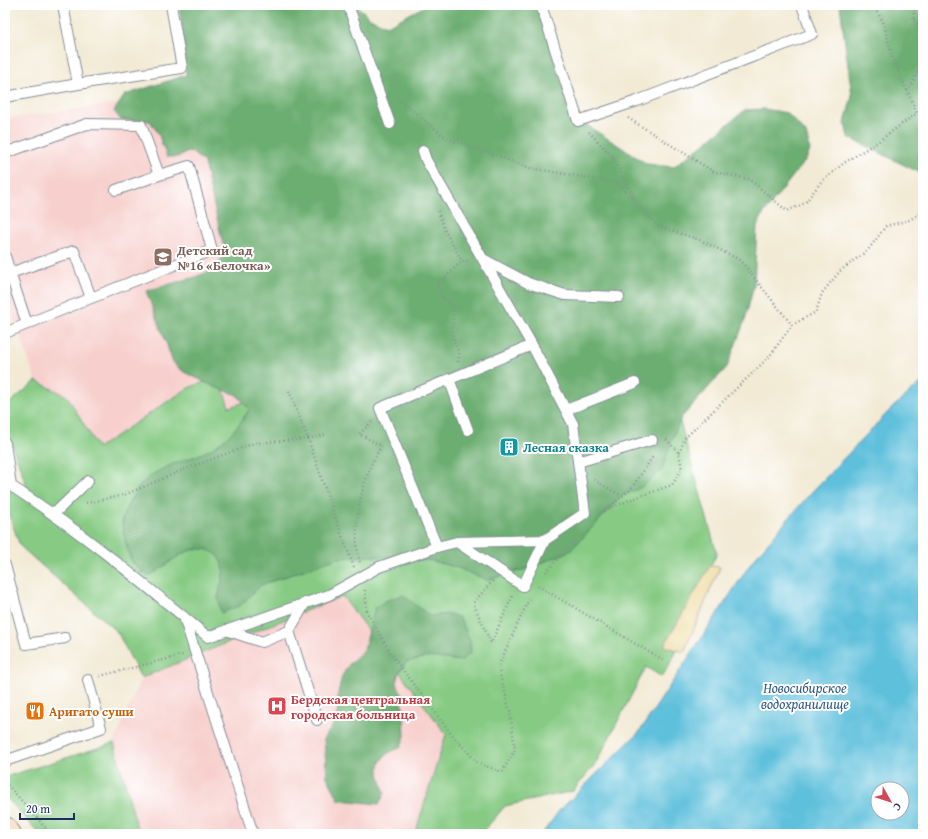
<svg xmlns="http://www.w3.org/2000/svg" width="928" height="839" font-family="'Gentium Book Plus',serif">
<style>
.built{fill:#f7d0cd}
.green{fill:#86ca83;stroke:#507c70}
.forest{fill:#6cae71;stroke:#446e68}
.sand{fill:#eeda9e;stroke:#84847e}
.water{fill:#5ec0dc;stroke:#3c789d;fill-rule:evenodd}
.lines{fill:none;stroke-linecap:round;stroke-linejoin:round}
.lane-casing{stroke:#868c99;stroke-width:12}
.secondary-casing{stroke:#868c99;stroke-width:24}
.path{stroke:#868c99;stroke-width:2.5;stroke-dasharray:1 3;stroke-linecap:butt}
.lane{stroke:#fff;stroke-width:10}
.secondary{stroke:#fce5cf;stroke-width:22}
.labels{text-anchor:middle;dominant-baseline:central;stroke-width:4;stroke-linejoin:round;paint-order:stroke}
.education-label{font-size:13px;font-weight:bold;fill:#785e54;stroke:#fff;text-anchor:start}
.culture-label{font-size:13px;font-weight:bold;fill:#0d838f;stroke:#fff;text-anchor:start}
.health-label{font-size:13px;font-weight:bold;fill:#be3a42;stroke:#fff;text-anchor:start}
.food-label{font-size:13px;font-weight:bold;fill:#c56008;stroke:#fff;text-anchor:start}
.water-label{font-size:14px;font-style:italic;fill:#2f5a84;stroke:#fff}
</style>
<rect width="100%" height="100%" fill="#fff"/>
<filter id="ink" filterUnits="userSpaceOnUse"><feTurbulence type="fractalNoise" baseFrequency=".025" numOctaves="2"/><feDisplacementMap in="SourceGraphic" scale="8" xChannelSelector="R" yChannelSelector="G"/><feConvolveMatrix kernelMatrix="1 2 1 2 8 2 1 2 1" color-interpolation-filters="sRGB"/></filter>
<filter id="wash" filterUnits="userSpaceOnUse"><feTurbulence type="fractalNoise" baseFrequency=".012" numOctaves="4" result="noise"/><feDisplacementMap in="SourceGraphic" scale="16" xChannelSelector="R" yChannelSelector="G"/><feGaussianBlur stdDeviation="0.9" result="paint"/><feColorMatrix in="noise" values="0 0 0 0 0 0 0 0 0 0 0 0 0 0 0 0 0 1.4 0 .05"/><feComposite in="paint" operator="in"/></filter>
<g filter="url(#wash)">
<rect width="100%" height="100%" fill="#f2ead4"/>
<path class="built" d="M253,85l29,306 -54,16 -9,-29 -31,10 -90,61 -31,-53 -31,-15 -31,-89v-173z
M342,596l104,138 -31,100h-276l-25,-91 27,-65z"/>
<path class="green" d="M219,377l10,30 52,-16 394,13 42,150 -53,92 13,5 -15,26 -16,-10 -50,96 -23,28 -68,15 -24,28h-66l31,-100 -104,-138 -201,82 -23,-45 -98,-87 -15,-43v-11l22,-5 -22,-62v-18l31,-26 31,15 31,52 90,-60z
M114,743l25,91h-99l-35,-38v-19z"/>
<path class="forest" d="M179,5h177l14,13 17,8 40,-21h109l33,99 19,22 59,38 26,3 21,-15 51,-42 19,-1 23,4 19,20 4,17 -3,8 -43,55 -7,13 -3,59 -9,35 -18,47 -46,51 -9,21 -10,31 -22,18 -18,8 -52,55 -41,17 -42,12 -29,-12 -25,-7 -60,-5 -35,2 -77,27 -20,20 -20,8 -3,-15 6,-28 -6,-15c-4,-2 -10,-6 -15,-6 -22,-2 -36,19 -55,27 -18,-13 -18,-15 -23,-37 -5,-17 -3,-24 6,-40 20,-35 46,-33 78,-49 16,-8 32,-26 40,-41l-12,-14 -22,-8 -31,-15 -11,-9 -7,-21 -20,-51 49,-14 21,-8 9,-16 -21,-91 -14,-11 -13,6h-10l-9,-24 -8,-12 -29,-1 -7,-9 11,-16 61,-20 -3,-42z
M840,5h83v166l-9,-1 -66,-33 -3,-14 7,-27z
M403,595l27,21 20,-2 10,4 10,22 1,12 -9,9 -34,-4 -22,5 -8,12 -1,10 4,8 3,25 1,19 -5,12c-27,9 -23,23 -15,45l-6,11 -40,-4 -12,-23 -3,-38 8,-12 6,-16v-17l4,-18 8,-13 14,-13 11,-42 10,-7z"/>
<path class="sand" d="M710,566l10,1 -36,85 -20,-6z"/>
<path class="water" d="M923,381v453h-381l17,-23 81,-80 113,-171 55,-64 83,-87zM878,789h24v24h-24z"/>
</g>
<g filter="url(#ink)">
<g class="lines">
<defs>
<path id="lane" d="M348,5l42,119
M541,5l37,116 59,-20 175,-67 -10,-29
M78,84l104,-16 -11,-63
M5,97l73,-13 -15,-79
M5,153l82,-29 54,1 18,50 -43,15
M5,256l5,17 64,-22 17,47 121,-48 -23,-84 -30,9
M483,259l45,24 37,12 54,2
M10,273l17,51 64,-26
M5,333l22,-9
M449,379l19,51
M566,410l69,-27
M5,443l6,43
M578,462l74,-22
M5,486h6c70,45 133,98 197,151l121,-42 50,-28 58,-20 20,-5 88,-2 40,-27 -12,-89 -41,-79 -106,-185 -3,-9
M52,512l6,-2 30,-29
M457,542l66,44 22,-46
M437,547l-57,-139 152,-63
M5,565l21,79 39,-6
M184,617l69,217
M226,630l36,12 27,-11 16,-28
M289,631l28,89
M5,761l96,-33 -13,-48"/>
<path id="secondary" d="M5,828l5,6"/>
</defs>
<use href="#lane" class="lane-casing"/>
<use href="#secondary" class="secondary-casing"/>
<path class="path" d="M915,5l-2,14 10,8
M907,91l6,-9 10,-24
M397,98l48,39 85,31 88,15 40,43 42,14 40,20 52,65
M628,118l86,54 35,7 38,32 18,-8 16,-21 23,-19 32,-20 41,-30 -25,-56 -9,-36 -11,-16
M589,132l23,24 23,44
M438,211l7,20 17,30
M458,362l1,-9 -7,-17 2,-30 -11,-7 -5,-14 24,-24h6
M289,391l19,48 19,-5
M372,422l-13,12 21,11
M679,453l6,-15 84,-81 23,-32 24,-13 6,-19 18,-22 28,-21 18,-24 23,-6 14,-8
M594,480l28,16
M86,503l38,-8 59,-25 72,-27 53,-4 32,92 14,36
M604,511l27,-22 23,-34
M599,515l5,-4 28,-12 40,-14 10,-16 -3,-16 -13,-14
M360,562c-8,-24 -1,-68 9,-91 3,-9 8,-17 12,-25
M546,572l33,-36
M493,581l-20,22 18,40 22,-48
M538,586l125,74
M365,590l2,22 24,42 61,81 26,28 24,9 13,-22 -5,-38 -12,-45 31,-68
M100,676l83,-21
M5,782l46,52"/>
<use href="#lane" class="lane"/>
<use href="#secondary" class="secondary"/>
</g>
</g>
<defs>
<symbol id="school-square" viewBox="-11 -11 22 22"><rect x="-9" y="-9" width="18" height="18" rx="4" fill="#8d6e63" stroke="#fff"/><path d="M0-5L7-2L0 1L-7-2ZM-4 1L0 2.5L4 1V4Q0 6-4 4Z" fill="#fff"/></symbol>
<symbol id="building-square" viewBox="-11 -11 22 22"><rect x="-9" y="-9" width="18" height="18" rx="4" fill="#0f9aa8" stroke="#fff"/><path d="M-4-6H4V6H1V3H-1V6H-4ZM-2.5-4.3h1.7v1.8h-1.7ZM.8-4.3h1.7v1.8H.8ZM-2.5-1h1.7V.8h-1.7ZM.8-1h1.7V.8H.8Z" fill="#fff"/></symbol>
<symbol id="hospital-square" viewBox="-11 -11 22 22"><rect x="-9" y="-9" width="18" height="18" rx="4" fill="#e0444e" stroke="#fff"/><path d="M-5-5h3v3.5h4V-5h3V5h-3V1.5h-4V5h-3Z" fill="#fff"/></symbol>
<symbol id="restaurant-square" viewBox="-11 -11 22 22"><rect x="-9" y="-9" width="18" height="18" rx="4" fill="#e8710a" stroke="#fff"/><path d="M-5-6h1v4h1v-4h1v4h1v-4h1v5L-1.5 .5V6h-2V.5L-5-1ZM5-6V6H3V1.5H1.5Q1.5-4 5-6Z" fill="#fff"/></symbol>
</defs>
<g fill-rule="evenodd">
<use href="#school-square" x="152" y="246" width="22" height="22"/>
<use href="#building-square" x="498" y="436" width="22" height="22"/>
<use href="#hospital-square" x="266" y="695" width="22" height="22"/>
<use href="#restaurant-square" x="24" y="700" width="22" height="22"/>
</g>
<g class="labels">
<g class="education-label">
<text x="177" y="250">Детский сад<tspan x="177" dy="15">№16 «Белочка»</tspan></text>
</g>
<g class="culture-label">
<text x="523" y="447">Лесная сказка</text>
</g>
<g class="health-label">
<text x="291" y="699">Бердская центральная<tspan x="291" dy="15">городская больница</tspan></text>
</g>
<g class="food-label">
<text x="49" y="711">Аригато суши</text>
</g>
<g class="water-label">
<text x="805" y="688">Новосибирское<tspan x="805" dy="16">водохранилище</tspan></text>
</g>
</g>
<rect width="928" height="839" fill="none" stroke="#fff" stroke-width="20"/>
<g transform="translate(890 801) rotate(129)"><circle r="19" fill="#ffffff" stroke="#a4acbf"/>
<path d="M0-3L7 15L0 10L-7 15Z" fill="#d1495b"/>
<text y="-6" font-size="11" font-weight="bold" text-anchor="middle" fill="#1b2f5e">С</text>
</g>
<path d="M20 813v6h54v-6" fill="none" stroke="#1b2f5e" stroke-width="2"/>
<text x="26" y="813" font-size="12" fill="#1b2f5e" stroke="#ffffff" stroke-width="3" paint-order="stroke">20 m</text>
</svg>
